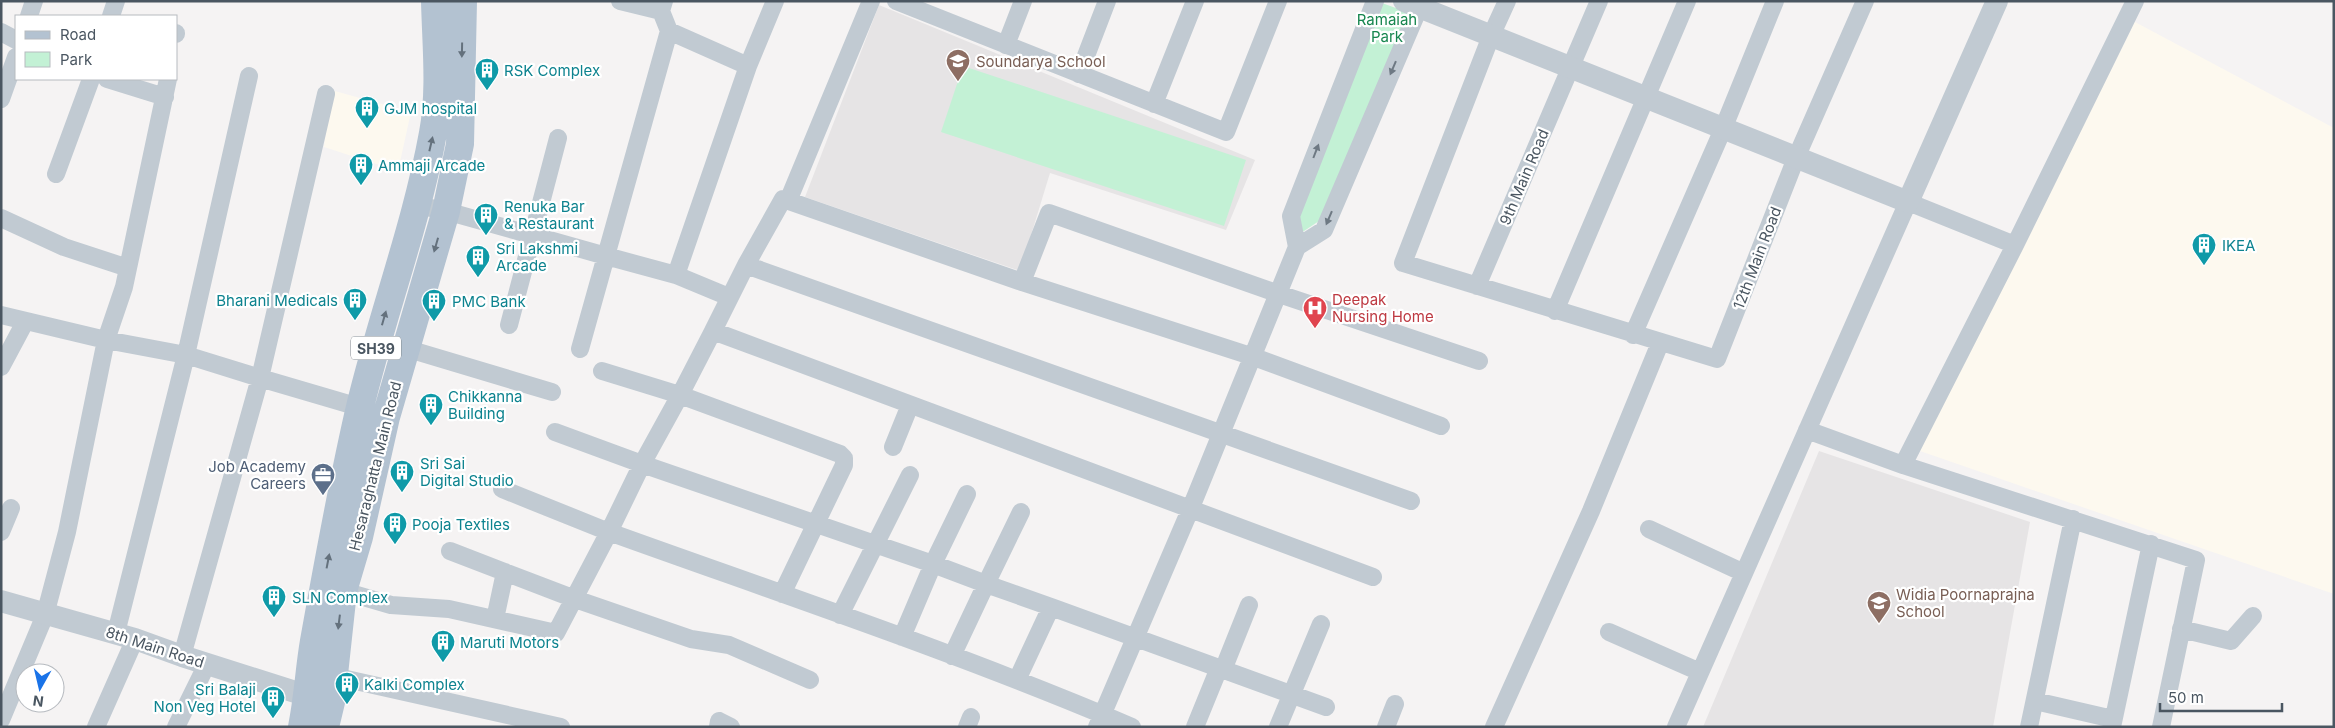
<svg xmlns="http://www.w3.org/2000/svg" width="2335" height="728" font-family="Inter,sans-serif">
<style>
.commercial{fill:#fdf9ef}
.education{fill:#e6e4e5}
.green{fill:#c3f1d5}
.lines{fill:none;stroke-linecap:round;stroke-linejoin:round}
.minor{stroke:#c1cad2;stroke-width:18}
.tertiary{stroke:#c1cad2;stroke-width:22}
.primary{stroke:#b3c2d1;stroke-width:28}
.oneway{fill:#64717d}
.oneway2{fill:#6e7983}
.labels{text-anchor:middle;dominant-baseline:central;stroke-width:4.5;stroke-linejoin:round;paint-order:stroke}
.shield{fill:#fff;stroke:#808990;stroke-width:1}
.shield-label{font-size:14px;font-weight:bold;fill:#4a5661}
.park-label{font-size:15px;fill:#17864f;stroke:#fff}
.education-label{font-size:15px;fill:#785e54;stroke:#fff;text-anchor:start}
.culture-label{font-size:15px;fill:#0d838f;stroke:#fff;text-anchor:start}
.street-label{font-size:15px;fill:#4a5661;stroke:#fff}
.health-label{font-size:15px;fill:#be3a42;stroke:#fff;text-anchor:start}
.service-label{font-size:15px;fill:#4e5e75;stroke:#fff;text-anchor:end}
</style>
<rect width="100%" height="100%" fill="#f5f3f3"/>
<path class="commercial" d="M2135,22l199,106v466l-414,-143z
M331,90l80,22 -13,59 -74,-24z"/>
<path class="education" d="M879,5l376,155 -29,70 -176,-57 -30,98 -215,-74z
M1819,451l211,71 -37,205h-290z"/>
<path class="green" d="M1379,2l31,11 -91,208 -18,12 -3,-22z
M963,66l283,94 -22,66 -283,-94z"/>
<g class="lines">
<path class="minor" d="M620,1l41,10
M664,1l-3,10 8,20 79,35
M896,1l330,131 52,-131
M1507,1l-16,35 -88,227 314,96 79,-201 69,-157
M29,16l5,-15
M111,16l5,-15
M1,32l15,8
M176,34v-1
M1006,45l17,-44
M1079,74l28,-73
M107,79l58,18
M1,99l15,-42
M1154,104l41,-103
M56,174l35,-95
M788,201l83,-200
M416,205l30,6 160,45 63,-225
M1,218l63,29 64,21
M1297,247l27,-17 98,-229
M746,265l37,-66 239,83 232,75 187,69
M676,275l72,-209 27,-65
M1022,282l27,-69 230,81 200,67
M1477,286l122,-285
M1555,311l132,-310
M1,315l105,25 80,15 63,-279
M509,325l49,-187
M713,331l33,-66 665,236
M1633,335l90,-206 52,-128
M405,348l147,44
M580,349l26,-93 70,19 53,22
M1,367l24,-45
M602,371l78,24 33,-64 660,246
M1807,430l96,35 112,-220 120,-244
M555,432l87,32 38,-69 160,59 4,4v7l-62,129
M893,447l17,-42
M1903,465l293,95 -35,167
M502,489l107,43 33,-68 291,100 34,-70
M1649,529l95,44
M1,532l10,-24
M450,551l125,48 116,40 38,6 81,35
M343,591l48,14 58,4 107,24 53,-101c175,63 352,122 523,195
M840,615l70,-140
M495,619l10,-47
M2181,629l50,12 22,-25
M1609,632l91,40
M116,633l70,-278 74,23 66,-284
M902,637l31,-73 53,20 35,-72
M182,656l78,-278 109,32
M952,656l34,-72 65,23
M1223,670l26,-65
M333,676l228,51
M1017,680l34,-73 275,100
M2035,701l78,18
M1,720l44,-105 22,-83 39,-192 18,-53 44,-208
M96,727l39,-88
M176,727l31,-63
M718,727l1,-6 12,6
M967,727l4,-10
M1097,727l93,-217 107,-263 -6,-31 84,-215
M1195,727l24,-59
M1278,727l43,-103
M1386,727l9,-23
M1494,727l97,-216 69,-168
M1676,727l232,-525 107,43
M2029,727l44,-208
M2112,727l39,-183"/>
<path class="tertiary" d="M1404,1l504,201 89,-201
M1,601l134,38 47,17 126,40"/>
<path class="primary" d="M302,727c6,-29 7,-57 12,-86 14,-78 28,-157 46,-234 22,-92 56,-181 73,-274 8,-43 3,-88 2,-132
M325,727l6,-25 12,-111 16,-54 27,-120 60,-206 14,-67 3,-143"/>
</g>
<defs><path id="oneway-solid" d="M-6-.8H1V-3.2L6.5 0L1 3.2V.8H-6Z" transform="scale(1.25)"/></defs>
<g class="oneway">
<use href="#oneway-solid" transform="translate(462 50) rotate(91)"/>
<use href="#oneway-solid" transform="translate(431 144) rotate(-77)"/>
<use href="#oneway-solid" transform="translate(436 245) rotate(106)"/>
<use href="#oneway-solid" transform="translate(384 318) rotate(-74)"/>
<use href="#oneway-solid" transform="translate(328 561) rotate(-79)"/>
<use href="#oneway-solid" transform="translate(339 622) rotate(97)"/>
</g>
<g class="oneway2">
<use href="#oneway-solid" transform="translate(1393 68) rotate(113)"/>
<use href="#oneway-solid" transform="translate(1316 151) rotate(-69)"/>
<use href="#oneway-solid" transform="translate(1329 218) rotate(113)"/>
</g>
<defs>
<symbol id="school-pin" viewBox="-11 -11 22 30"><path d="M0 17L-7.5 6A9.5 9.5 0 1 1 7.5 6Z" fill="#8d6e63" stroke="#fff"/><path d="M0-5L7-2L0 1L-7-2ZM-4 1L0 2.5L4 1V4Q0 6-4 4Z" fill="#fff"/></symbol>
<symbol id="building-pin" viewBox="-11 -11 22 30"><path d="M0 17L-7.5 6A9.5 9.5 0 1 1 7.5 6Z" fill="#0f9aa8" stroke="#fff"/><path d="M-4-6H4V6H1V3H-1V6H-4ZM-2.5-4.3h1.7v1.8h-1.7ZM.8-4.3h1.7v1.8H.8ZM-2.5-1h1.7V.8h-1.7ZM.8-1h1.7V.8H.8Z" fill="#fff"/></symbol>
<symbol id="hospital-pin" viewBox="-11 -11 22 30"><path d="M0 17L-7.5 6A9.5 9.5 0 1 1 7.5 6Z" fill="#e0444e" stroke="#fff"/><path d="M-5-5h3v3.5h4V-5h3V5h-3V1.5h-4V5h-3Z" fill="#fff"/></symbol>
<symbol id="office-pin" viewBox="-11 -11 22 30"><path d="M0 17L-7.5 6A9.5 9.5 0 1 1 7.5 6Z" fill="#5c6f8a" stroke="#fff"/><path d="M-6-3h4V-5.5h4V-3h4V5H-6ZM-1-4.5V-3h2v-1.5ZM-6 0V1H6V0Z" fill="#fff"/></symbol>
</defs>
<g fill-rule="evenodd">
<use href="#school-pin" x="944" y="47" width="28" height="38"/>
<use href="#building-pin" x="473" y="56" width="28" height="38"/>
<use href="#building-pin" x="353" y="94" width="28" height="38"/>
<use href="#building-pin" x="347" y="151" width="28" height="38"/>
<use href="#building-pin" x="472" y="201" width="28" height="38"/>
<use href="#building-pin" x="2190" y="231" width="28" height="38"/>
<use href="#building-pin" x="464" y="243" width="28" height="38"/>
<use href="#building-pin" x="341" y="286" width="28" height="38"/>
<use href="#building-pin" x="420" y="287" width="28" height="38"/>
<use href="#hospital-pin" x="1301" y="294" width="28" height="38"/>
<use href="#building-pin" x="417" y="391" width="28" height="38"/>
<use href="#building-pin" x="388" y="458" width="28" height="38"/>
<use href="#office-pin" x="309" y="461" width="28" height="38"/>
<use href="#building-pin" x="381" y="510" width="28" height="38"/>
<use href="#building-pin" x="260" y="583" width="28" height="38"/>
<use href="#school-pin" x="1865" y="589" width="28" height="38"/>
<use href="#building-pin" x="429" y="628" width="28" height="38"/>
<use href="#building-pin" x="333" y="670" width="28" height="38"/>
<use href="#building-pin" x="259" y="684" width="28" height="38"/>
</g>
<g class="labels">
<rect class="shield" x="351" y="336.5" width="50" height="23" rx="4"/>
<g class="shield-label">
<text x="376" y="348">SH39</text>
</g>
<g class="park-label">
<text x="1387" y="19">Ramaiah<tspan x="1387" dy="17">Park</tspan></text>
</g>
<g class="education-label">
<text x="976" y="61">Soundarya School</text>
<text x="1896" y="594">Widia Poornaprajna<tspan x="1896" dy="17">School</tspan></text>
</g>
<g class="culture-label">
<text x="504" y="70">RSK Complex</text>
<text x="384" y="108">GJM hospital</text>
<text x="378" y="165">Ammaji Arcade</text>
<text x="504" y="206">Renuka Bar<tspan x="504" dy="17">&amp; Restaurant</tspan></text>
<text x="2222" y="245">IKEA</text>
<text x="496" y="248">Sri Lakshmi<tspan x="496" dy="17">Arcade</tspan></text>
<text x="338" y="300" text-anchor="end">Bharani Medicals</text>
<text x="452" y="301">PMC Bank</text>
<text x="448" y="396">Chikkanna<tspan x="448" dy="17">Building</tspan></text>
<text x="420" y="463">Sri Sai<tspan x="420" dy="17">Digital Studio</tspan></text>
<text x="412" y="524">Pooja Textiles</text>
<text x="292" y="597">SLN Complex</text>
<text x="460" y="642">Maruti Motors</text>
<text x="364" y="684">Kalki Complex</text>
<text x="256" y="689" text-anchor="end">Sri Balaji<tspan x="256" dy="17">Non Veg Hotel</tspan></text>
</g>
<g class="street-label">
<text transform="translate(1524 177) rotate(-67)">9th Main Road</text>
<text transform="translate(1757 258) rotate(-69)">12th Main Road</text>
<text transform="translate(375 466) rotate(-76)">Hesaraghatta Main Road</text>
<text transform="translate(155 647) rotate(18)">8th Main Road</text>
</g>
<g class="health-label">
<text x="1332" y="299">Deepak<tspan x="1332" dy="17">Nursing Home</tspan></text>
</g>
<g class="service-label">
<text x="306" y="466">Job Academy<tspan x="306" dy="17">Careers</tspan></text>
</g>
</g>
<rect width="2335" height="728" fill="none" stroke="#4a5661" stroke-width="5"/>
<rect x="15" y="15" width="162" height="65" fill="#ffffff" stroke="#b7bbc0"/>
<rect x="25" y="31" width="25" height="8" fill="#b3c2d1" stroke="#b7bbc0"/>
<text x="60" y="40" font-size="15" fill="#4a5661">Road</text>
<rect x="25" y="52" width="25" height="15" fill="#c3f1d5" stroke="#b7bbc0"/>
<text x="60" y="65" font-size="15" fill="#4a5661">Park</text>
<g transform="translate(40 688) rotate(188)"><circle r="24" fill="#ffffff" stroke="#b7bbc0"/>
<path d="M0-4L9 19L0 12L-9 19Z" fill="#1a73e8"/>
<text y="-8" font-size="14" font-weight="bold" text-anchor="middle" fill="#4a5661">N</text>
</g>
<path d="M2160 703v8h122v-8" fill="none" stroke="#4a5661" stroke-width="2.5"/>
<text x="2168" y="703" font-size="15" fill="#4a5661" stroke="#ffffff" stroke-width="4" paint-order="stroke">50 m</text>
</svg>
